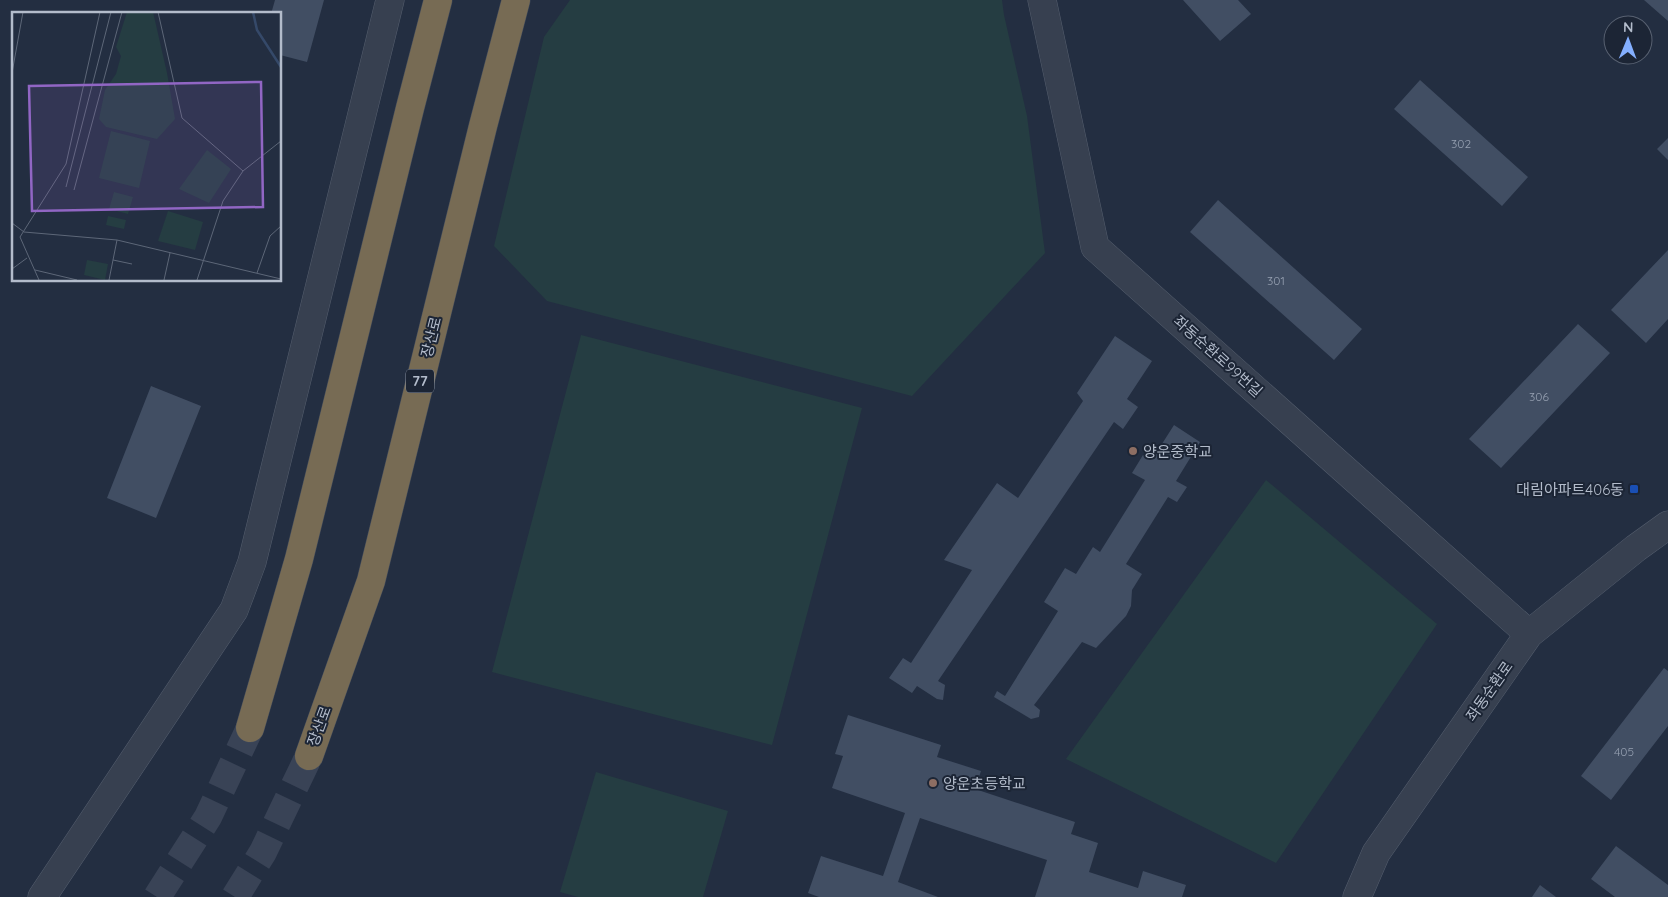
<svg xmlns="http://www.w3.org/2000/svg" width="1668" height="897" font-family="Quicksand,'Noto Sans KR',sans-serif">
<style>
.green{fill:#253d42}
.building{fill:#414e63}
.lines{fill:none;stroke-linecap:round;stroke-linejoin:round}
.highway-tunnel{stroke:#394356;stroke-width:28;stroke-dasharray:28 14;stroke-linecap:butt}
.minor-casing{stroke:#555e6e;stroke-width:29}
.highway-casing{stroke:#424b5b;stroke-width:29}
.minor{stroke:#374050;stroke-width:28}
.highway{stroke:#776b54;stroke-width:28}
.education-dot{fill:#8d6e63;stroke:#1c2535;stroke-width:2}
.transit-dot{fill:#1a4fb4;stroke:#1c2535;stroke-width:2}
.labels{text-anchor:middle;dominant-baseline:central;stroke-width:4;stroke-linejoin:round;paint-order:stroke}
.number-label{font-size:12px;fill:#96a0b1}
.shield{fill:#1c2535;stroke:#868f9e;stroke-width:1}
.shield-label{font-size:14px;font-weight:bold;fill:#b3bccb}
.street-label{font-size:15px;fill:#b3bccb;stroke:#1c2535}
.poi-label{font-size:15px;fill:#b3bccb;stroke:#1c2535;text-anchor:start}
.inset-river{fill:none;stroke:#354969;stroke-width:2.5}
.inset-road{fill:none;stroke:#5d6778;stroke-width:1}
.view{fill:#9166c4;fill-opacity:0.15;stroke:#9166c4;stroke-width:2.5}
.inset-edge{fill:none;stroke:#b3bccb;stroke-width:2.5}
</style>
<rect width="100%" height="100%" fill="#232e41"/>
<path class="green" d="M570,0h432l2,15 23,101 18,137 -133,143 -365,-95 -53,-55 50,-209z
M581,335l281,73 -90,337 -280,-73z
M1266,480l171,144 -161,239 -210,-104z
M596,772l132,39 -25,86h-125l-18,-5z"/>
<path class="building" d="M275,0h49l-17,62 -27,-7v-41h-9z
M1183,0h55l13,14 -31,27z
M1644,0h24v21z
M1420,80l108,97 -26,29 -108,-97z
M1668,138v22l-11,-11z
M1218,200l144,129 -28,31 -144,-128z
M1668,250v69l-22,24 -35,-33z
M1578,324l32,29 -109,115 -32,-29z
M1115,336l37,25 -25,38 11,8 -15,22 -9,-7 -176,259 7,4 -2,15 -6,-1 -20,-13 -5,7 -23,-15 14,-20 8,5 61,-93 -28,-10 53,-77 21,15 65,-97 -6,-8z
M151,386l50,20 -45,112 -49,-20z
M1174,425l26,17 -24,39 11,6 -10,15 -9,-5 -42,67 16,10 -10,16 -1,16 -5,10 -30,32 -14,-6 -48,63 6,5 -1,7 -8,2 -37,-22 3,-6 8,5 53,-85 -14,-9 21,-34 11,6 17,-27 7,5 45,-72 -13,-7 11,-18 10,3z
M1664,668l4,3v55l-57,74 -30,-24z
M848,715l93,30 -4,12 44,14 -6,18 100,33 -4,12 27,9 -9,29 49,16 5,-17 43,14 -4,12h-147l12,-37 -127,-42 -22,64 40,15h-119l-11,-4 13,-37 62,20 22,-63 -73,-25 11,-32 -8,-2z
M1616,846l52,39v12h-53l-24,-18z
M1540,885l16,12h-24z"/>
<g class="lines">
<path class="highway-tunnel" d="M157,897l51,-80 42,-89
M235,897l28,-45 46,-96"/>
<defs>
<path id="minor" d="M1042,0l53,247 434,387
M42,897l192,-287 18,-48 138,-562
M1357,897l19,-44 153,-219 107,-86 32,-23"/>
<path id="highway" d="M250,728l49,-169 111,-451 28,-108
M309,756l62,-175 112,-455 33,-126"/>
</defs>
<use href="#minor" class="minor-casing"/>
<use href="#highway" class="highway-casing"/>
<use href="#minor" class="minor"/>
<use href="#highway" class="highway"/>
</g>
<g class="education-dot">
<circle cx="1133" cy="451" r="5"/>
<circle cx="933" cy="783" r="5"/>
</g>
<rect class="transit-dot" x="1629" y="484" width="10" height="10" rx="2.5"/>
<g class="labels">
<g class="number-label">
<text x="1461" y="143">302</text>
<text x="1276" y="280">301</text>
<text x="1539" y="396">306</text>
<text x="1624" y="751">405</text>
</g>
<rect class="shield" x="406" y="369.5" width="28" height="23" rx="4"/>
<g class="shield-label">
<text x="420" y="381">77</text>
</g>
<g class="street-label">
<text transform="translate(431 337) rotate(-76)">장산로</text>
<text transform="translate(1218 356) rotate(42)">좌동순환로99번길</text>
<text transform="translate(1489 691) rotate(-55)">좌동순환로</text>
<text transform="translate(319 726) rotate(-70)">장산로</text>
</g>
<g class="poi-label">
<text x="1143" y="451">양운중학교</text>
<text x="1624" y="489" text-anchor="end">대림아파트406동</text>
<text x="943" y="783">양운초등학교</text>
</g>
</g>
<g transform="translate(12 12)">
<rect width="269" height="269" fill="#232e41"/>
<path d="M115,0h26l14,61 8,46 -18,20 -51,-12 -7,-8 6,-29 11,-16 5,-18 -5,-9zM99,119l39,10 -11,47 -40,-10zM195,138l24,19 -22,34 -30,-14zM102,180l19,5 -5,17 -19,-5zM156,199l35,11 -8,28 -37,-9zM96,204l18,4 -2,9 -18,-4zM75,248l21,4 -3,16 -21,-5z" fill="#253d42"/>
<path class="inset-river" d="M241,0l4,18 24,37"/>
<path class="inset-road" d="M146,0l24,106 61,53M0,61l11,-61M54,175l45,-175M62,178l48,-178M0,211l12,9 93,8 164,39M101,248l19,4M0,257l15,-11M23,258l42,10M245,261l13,-37 11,-10M27,268l-19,-43 46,-73 34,-152M97,268l8,-40M152,268l6,-27M185,268l26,-79 20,-30 38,-30"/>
<path class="view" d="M249,70l2,125 -231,4 -3,-125z"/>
<rect width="269" height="269" class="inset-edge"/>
</g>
<g transform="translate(1628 40) rotate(1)"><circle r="24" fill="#1c2535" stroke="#586171"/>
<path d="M0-4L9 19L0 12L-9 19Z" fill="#84afff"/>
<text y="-8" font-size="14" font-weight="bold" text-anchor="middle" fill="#b3bccb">N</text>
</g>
</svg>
